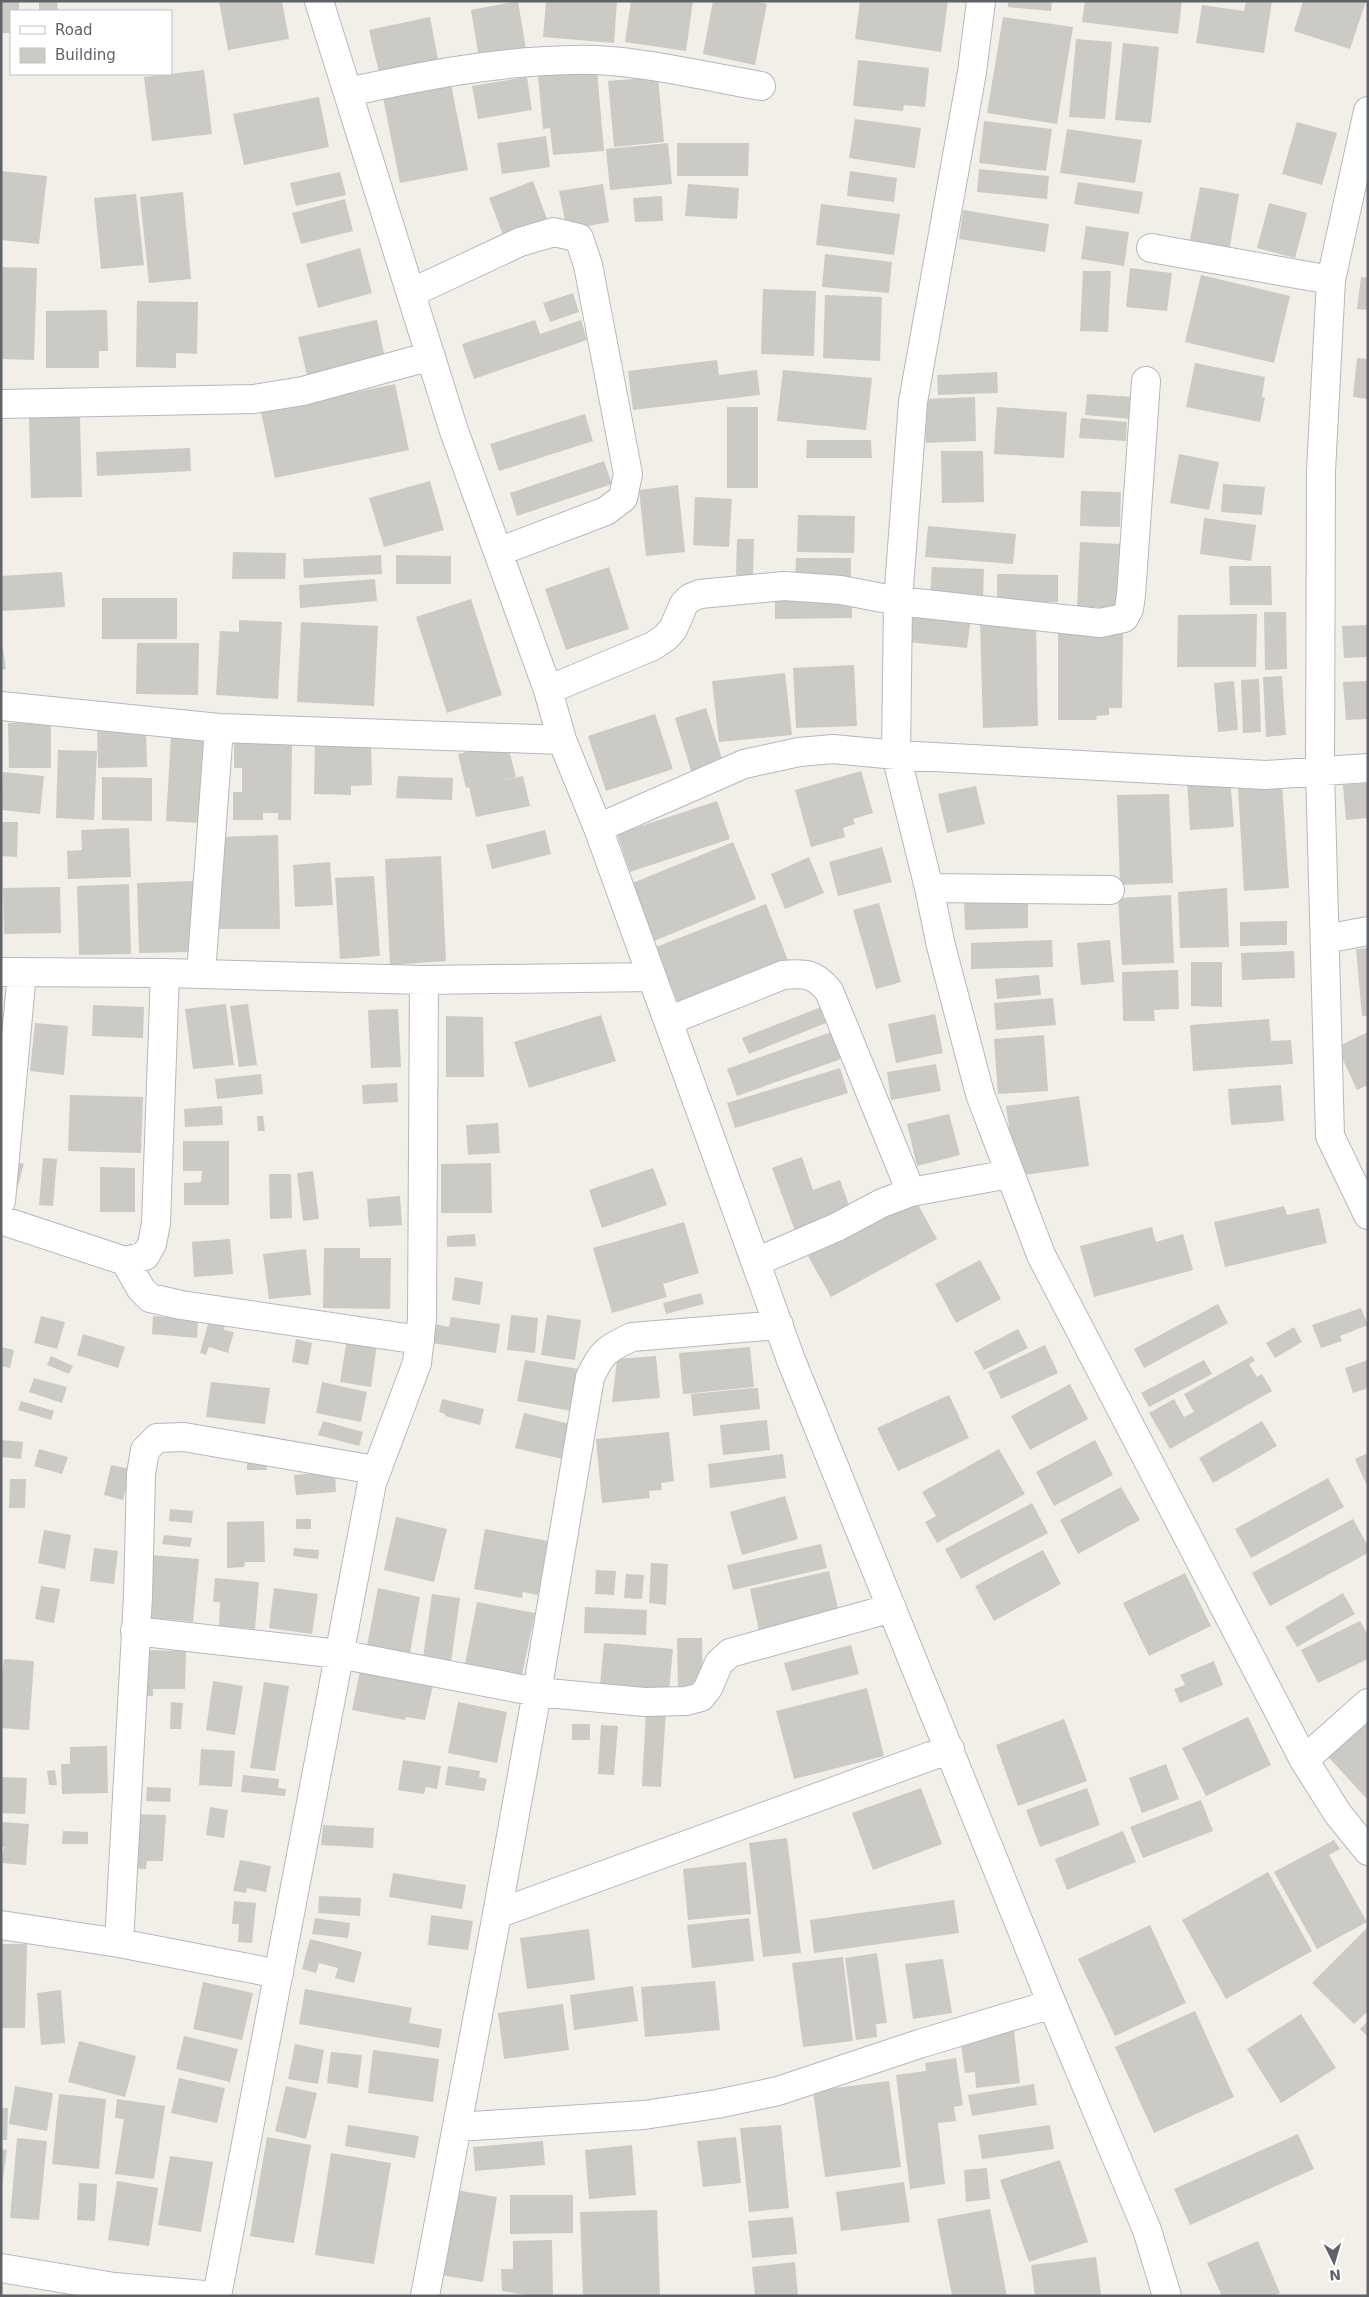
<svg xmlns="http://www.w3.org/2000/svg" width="1369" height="2297" font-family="'DejaVu Sans',sans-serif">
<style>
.building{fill:#cccac5}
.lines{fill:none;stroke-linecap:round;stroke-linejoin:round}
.street-casing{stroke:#b5b8bc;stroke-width:30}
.secondary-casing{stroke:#b6babf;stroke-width:30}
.street{stroke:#fff;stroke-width:28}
.secondary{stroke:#fff;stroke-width:28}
</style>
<rect width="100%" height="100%" fill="#f1efe8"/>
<path class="building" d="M1,1h18v10h-8v22h-10z
M39,1h18l1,10h-19z
M219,1h63l7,38 -61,11z
M518,1l8,48 -47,9 -8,-48z
M546,1h71l-3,42 -71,-6z
M631,1h62l-7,50 -61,-9z
M713,1h41l13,3 -12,61 -52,-11z
M860,1h88l-7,51 -86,-13z
M1008,1h44l-1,10 -43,-4z
M1085,1h97l-4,33 -96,-12z
M1246,1h26l-8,52 -68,-10 6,-38 42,6z
M1303,1h63l-16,48 -56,-18z
M430,17l8,42 -59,14 -10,-43z
M1003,17l70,10 -16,97 -70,-11z
M1076,39l36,3 -7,77 -36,-2z
M1123,43l36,4 -8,76 -36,-3z
M858,60l71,8 -4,39 -21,-2 -1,6 -50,-5z
M204,70l8,64 -60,7 -8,-64z
M597,70l7,81 -51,4 -3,-27 -7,1 -5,-53z
M449,74l19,96 -68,13 -19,-95z
M527,77l5,33 -54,9 -6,-33z
M658,77l6,65 -50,5 -6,-66z
M319,97l10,50 -85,18 -11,-51z
M855,119l66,9 -6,40 -66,-10z
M984,121l68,8 -6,42 -67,-8z
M1297,122l40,11 -15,52 -40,-11z
M1067,129l75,11 -7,43 -75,-10z
M546,136l4,31 -48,7 -5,-31z
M668,143l4,41 -62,6 -4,-41z
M677,143h72l-1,33h-71z
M979,169l70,7 -2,23 -70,-7z
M1,171l46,5 -8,68 -38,-4z
M850,171l47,7 -3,24 -47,-6z
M340,172l6,23 -50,11 -6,-23z
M533,181l14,38 -44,16 -14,-37z
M1078,182l65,10 -4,22 -65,-10z
M603,184l6,38 -42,8 -8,-39z
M688,184l51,4 -2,31 -52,-3z
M1200,187l39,7 -10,58 -40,-7z
M183,192l8,87 -42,4 -9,-86z
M136,194l8,71 -43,4 -7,-71z
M662,196l1,25 -28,1 -2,-24z
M345,199l8,32 -52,13 -9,-31z
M1269,203l38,10 -12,45 -38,-10z
M821,204l79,10 -6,41 -78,-10z
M963,210l86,14 -4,28 -86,-13z
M1086,226l43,6 -5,34 -43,-7z
M360,248l12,45 -54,15 -12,-44z
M825,254l67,8 -3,31 -67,-6z
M1,267l36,1 -3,92 -33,-1z
M1130,268l42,5 -5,38 -41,-4z
M1083,271h28l-3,61 -28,-1z
M1201,275l89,21 -16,67 -89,-21z
M1361,277l7,1v32l-11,-1z
M763,289l53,2 -2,65 -53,-2z
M573,293l6,19 -29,10 -7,-19z
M825,295l57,2 -2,64 -57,-3z
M137,301l61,1 -1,52 -21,-1v15l-40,-1z
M107,310l1,41h-9v17h-53v-57z
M377,320l9,43 -78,17 -10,-43z
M535,320l5,14 41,-14 6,20 -113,39 -12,-35z
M1357,358l11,1v40l-15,-2z
M717,360l2,15 38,-5 3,25 -127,15 -5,-39z
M1195,363l70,14 -3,20 3,1 -5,24 -74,-15z
M783,370l89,8 -6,52 -89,-9z
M997,372l1,21 -60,2 -1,-20z
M395,384l14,66 -134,28 -14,-66z
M1087,394l46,3 -2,22 -46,-4z
M975,397l1,44 -50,2 -2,-44z
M727,407h31v81h-31z
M997,407l70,5 -3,46 -70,-4z
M585,414l8,27 -94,30 -9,-27z
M80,416l2,81 -51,1 -2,-80z
M1081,418l46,4 -1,19 -47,-3z
M807,440h64l1,18h-66z
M190,448l1,23 -94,5 -1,-24z
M941,451h42l1,51 -42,1z
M1179,454l40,8 -10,48 -39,-7z
M604,461l8,23 -95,32 -7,-23z
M430,481l14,49 -60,17 -15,-49z
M1223,484l42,3 -3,28 -41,-3z
M678,485l7,67 -39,4 -7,-66z
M1081,491l40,1 -1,35 -40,-1z
M695,497l37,2 -3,48 -36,-2z
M798,515l57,1 -1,37 -57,-1z
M1204,518l52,7 -5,36 -51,-7z
M928,526l88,8 -3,30 -88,-7z
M737,539h17l-1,36h-17z
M1080,542l40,2 -3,64 -40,-1z
M233,552l53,1 -1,26h-53z
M381,555l1,19 -78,4 -1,-19z
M396,555l55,1v28h-55z
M796,558h55v24l-56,-1z
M1229,566h42l1,39h-42z
M609,567l20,62 -63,21 -21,-61z
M932,567l52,2 -1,29 -53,-2z
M62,572l3,35 -63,4 -1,-35z
M997,574l61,1v27h-61z
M375,579l2,22 -77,7 -1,-23z
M852,596v22l-77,1v-22z
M102,598h75v41h-75z
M471,599l31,96 -55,18 -31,-96z
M901,609l70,8 -4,31 -69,-7z
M1264,612h22l1,57 -22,1z
M1257,614l-1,53h-79l1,-52z
M239,620l43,2 -4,77 -62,-4 4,-64 19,1z
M301,622l77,4 -4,80 -77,-4z
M1036,623l2,103 -55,2 -3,-104z
M1368,625v32l-24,1 -2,-32z
M1058,629h65l-1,79h-13v7l-12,1 -1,4h-38z
M1,636l5,33 -5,1z
M137,643h62l-1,52 -62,-1z
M854,665l3,61 -61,2 -3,-60z
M785,673l7,62 -73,7 -7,-61z
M1282,676l4,59 -20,2 -3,-60z
M1259,679l2,53 -18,1 -2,-53z
M1234,681l4,49 -20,2 -4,-49z
M1368,681v38l-22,1 -3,-38z
M706,708l18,57 -32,9 -17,-56z
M655,714l18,55 -67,22 -18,-55z
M8,723h43v45h-42z
M146,728l1,39 -49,1 -1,-39z
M171,736l35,3 -5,84 -35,-2z
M315,740l56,1 1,44 -21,1v9l-37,-1z
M507,742l9,35 -25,6 32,-7 7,30 -54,11 -7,-30 -3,1 -8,-34z
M234,743h58l-1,77h-13v-7h-15v7h-30v-28h9v-24h-8z
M58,750l39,1 -3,69 -38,-2z
M861,771l12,42 -20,6 2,5 -12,4 2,9 -34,10 -16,-57z
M3,772l41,4 -4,38 -39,-4z
M398,776l55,2 -1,22 -56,-2z
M102,777l50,1v43l-50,-1z
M1230,778l4,49 -44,3 -3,-48z
M1368,783v35l-22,2 -3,-35z
M1282,785l7,103 -45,3 -6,-103z
M976,786l9,38 -38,9 -9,-39z
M1169,794l4,89 -53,2 -3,-90z
M717,801l13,38 -100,33 -13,-38z
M1,822h17l-1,35 -16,-1z
M129,828l2,49 -63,2 -1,-28 15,-1 -1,-20z
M545,830l6,24 -59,15 -6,-24z
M278,835l2,94h-61l-1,-92z
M733,842l23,57 -102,42 -24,-57z
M882,847l10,35 -54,14 -9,-34z
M441,856l5,105 -56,4 -5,-106z
M809,857l15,36 -39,16 -14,-35z
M330,862l3,43 -38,2 -2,-42z
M374,876l6,80 -40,3 -5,-81z
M194,881l2,71 -57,1 -2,-70z
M129,884l2,70 -52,1 -2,-69z
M60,887l1,46 -57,1 -1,-46z
M1227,888l2,59 -49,1 -2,-56z
M1171,895l3,68 -52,2 -4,-67z
M1028,898v30l-63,2 -1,-30z
M879,903l22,79 -25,7 -23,-79z
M766,904l23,59 -110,43 -23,-59z
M1287,921v24l-47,1v-24z
M1052,940l1,27 -82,2v-26z
M1110,940l4,42 -33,3 -4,-42z
M1368,948v68h-6l-6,-67z
M1294,951l1,27 -53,2 -1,-27z
M1191,962h31v45l-31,-1z
M1178,970l1,39 -25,1 1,11h-32l-1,-49z
M1039,975l2,20 -44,4 -2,-20z
M1053,998l3,27 -60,5 -2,-27z
M226,1004l8,61 -41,4 -8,-60z
M248,1004l9,61 -18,2 -9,-61z
M93,1005l51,2 -1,31 -51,-2z
M821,1007l5,16 -77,31 -7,-16z
M398,1009l3,58 -30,1 -3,-58z
M935,1014l8,39 -47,10 -8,-39z
M601,1015l15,46 -87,27 -15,-46z
M446,1016l37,1 1,60h-38z
M1269,1019l2,22 20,-1 2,24 -100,7 -3,-46z
M35,1023l33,3 -4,49 -34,-4z
M831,1032l10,27 -104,37 -10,-27z
M1368,1032v53l-11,5 -20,-43z
M1044,1035l4,56 -50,3 -4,-55z
M936,1064l5,27 -50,9 -4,-28z
M840,1068l8,25 -113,35 -8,-25z
M261,1074l2,20 -46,5 -2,-20z
M397,1083l1,19 -35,2 -1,-19z
M1281,1085l3,36 -53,4 -3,-36z
M70,1095l73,2 -2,56 -73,-2z
M1079,1096l10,70 -73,10 -10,-70z
M222,1106l1,19 -38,2 -1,-18z
M949,1114l11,41 -43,11 -10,-42z
M257,1116h6l2,15h-7z
M498,1123l2,30 -32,2 -2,-30z
M183,1141h46v64h-45v-22l17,-1 1,-11h-19z
M802,1157l11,33 27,-10 11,31 -56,20 -23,-63z
M43,1158l14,1 -4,47 -14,-1z
M15,1161l9,3 -8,29z
M491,1163l1,50h-51v-49z
M100,1167l35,1v44h-35z
M653,1168l14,37 -65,23 -13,-38z
M313,1171l6,48 -16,2 -6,-48z
M269,1174h22l1,44 -22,1z
M400,1196l2,29 -33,2 -2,-28z
M915,1199l22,40 -106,58 -23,-41z
M1284,1206l3,9 32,-7 8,35 -102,24 -11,-45z
M684,1222l15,51 -36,11 4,13 -55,16 -19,-65z
M1152,1227l4,15 27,-8 10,36 -99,27 -14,-51z
M475,1234l1,12 -29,1v-11z
M230,1239l3,35 -39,3 -2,-35z
M324,1248h36v10h31l-1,51 -67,-1z
M306,1249l5,46 -42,4 -6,-45z
M980,1260l21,39 -45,24 -21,-39z
M455,1277l28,5 -3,23 -28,-5z
M701,1293l3,11 -38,10 -3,-11z
M1218,1304l10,19 -84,45 -10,-19z
M1361,1308l7,17 -28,11 2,5 -21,7 -9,-23z
M211,1313l16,4 -3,13 10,2 -6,21 -19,-6 -3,8 -6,-2z
M511,1315l27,3 -3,35 -28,-3z
M547,1315l34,5 -6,40 -34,-5z
M41,1316l24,6 -8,27 -23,-6z
M153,1316l45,4 -1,18 -45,-4z
M451,1317l49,7 -4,29 -64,-10 3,-19 14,3z
M1294,1327l8,15 -27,16 -9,-15z
M1018,1329l10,19 -44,22 -10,-18z
M83,1334l42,13 -7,21 -41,-13z
M347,1338l30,6 -6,43 -31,-5z
M296,1339l16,4 -4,22 -16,-3z
M1045,1345l13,28 -57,26 -13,-27z
M1,1347l13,3 -4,18 -9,-2z
M750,1347l4,40 -71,7 -4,-41z
M51,1356l22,10 -4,8 -22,-9z
M656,1356l4,42 -48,4 5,-43z
M1252,1356l3,5 -6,3 8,13 5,-3 10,17 -102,58 -21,-36 25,-14 10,18 10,-5 -10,-18z
M525,1360l53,9 -7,42 -54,-10z
M1204,1360l8,14 -63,33 -8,-14z
M1368,1360v28l-15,5 -8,-25z
M34,1378l33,9 -5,16 -33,-11z
M211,1382l59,6 -5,36 -59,-7z
M322,1382l45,10 -6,30 -45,-9z
M1070,1384l18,35 -58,31 -19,-34z
M754,1388h4l2,21 -67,7 -2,-22z
M949,1395l20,43 -71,33 -21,-43z
M442,1399l42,10 -4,16 -35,-9v-2l-6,-2z
M21,1401l33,10 -3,9 -33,-10z
M524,1413l46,11 -8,35 -47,-11z
M767,1420l3,30 -47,5 -3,-30z
M323,1421l40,11 -4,14 -41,-11z
M1262,1421l15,25 -64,37 -14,-25z
M669,1432l5,49 -13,2 1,7 -13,1 1,7 -48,5 -6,-64z
M1,1440l22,2 -2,17 -20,-2z
M1095,1440l18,35 -59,31 -18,-34z
M39,1449l29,8 -6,17 -28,-8z
M999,1449l26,45 -88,49 -12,-21 11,-6 -14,-24z
M1368,1453v35l-13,-29z
M783,1454l3,24 -76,10 -2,-24z
M247,1460h19l1,10h-20z
M111,1465l20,4 -8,31 -19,-5z
M335,1471l1,21 -40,3 -2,-20z
M1328,1478l16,29 -93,51 -16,-29z
M10,1479h16l-1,29h-16z
M1121,1487l19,33 -62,34 -18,-34z
M785,1496l13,43 -56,16 -12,-43z
M1032,1503l16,30 -87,46 -16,-30z
M170,1509l23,2 -1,12 -23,-2z
M396,1517l51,12 -13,53 -50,-12z
M296,1519h15v10h-15z
M1353,1519l15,27v7l-98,53 -18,-33z
M264,1521l1,41h-20l-1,5 -17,1v-46z
M485,1529l63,12 -10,54 -15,-3 -1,6 -48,-9z
M44,1530l27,5 -6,34 -27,-6z
M164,1535l28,3 -2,9 -28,-3z
M821,1544l6,24 -94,22 -6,-25z
M94,1548l24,3 -4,33 -24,-3z
M294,1548l25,2 -1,9 -25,-3z
M1043,1550l18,34 -67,37 -19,-35z
M150,1555l49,4 -6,63 -28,-3 -1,7 -21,-3z
M651,1563l17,1 -2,41 -17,-2z
M596,1570l20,1 -2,24 -19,-1z
M829,1571l10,41 -80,19 -9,-42z
M1185,1573l26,53 -62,30 -26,-53z
M626,1574l18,1 -2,24 -18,-1z
M215,1578l44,4 -4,47 -36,-3 1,-24h-7z
M41,1586l19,3 -6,34 -19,-4z
M274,1588l44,6 -6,40 -43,-6z
M378,1588l42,9 -10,56 -43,-7z
M1343,1593l12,21 -58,33 -12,-20z
M432,1594l28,4 -9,64 -28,-4z
M477,1602l58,11 -13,62 -57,-11z
M585,1607l62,3 -1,25 -62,-2z
M1360,1621l8,14v24l-50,24 -17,-33z
M677,1638h25l1,50 -25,1z
M604,1643l69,6 -4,42 -69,-6z
M851,1645l8,29 -67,17 -8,-28z
M142,1650l44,1 -1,38h-32v7h-12z
M4,1659l30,2 -5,69 -28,-2v-48z
M1214,1661l9,24 -43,18 -6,-14 11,-4 -5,-10z
M361,1666l73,15 -9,39 -19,-3 -1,3 -53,-10z
M213,1681l30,5 -8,49 -29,-5z
M264,1682l25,4 -14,85 -25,-3z
M867,1688l17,68 -90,23 -18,-68z
M171,1702l12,1 -2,26h-11z
M458,1702l49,10 -10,51 -49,-10z
M1368,1706v91l-2,1 -45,-49z
M646,1711l20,1 -5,75 -19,-1z
M1248,1717l23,48 -65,31 -24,-48z
M1064,1719l23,62 -69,25 -22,-61z
M572,1724h18v16h-18z
M601,1725l17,1 -4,49 -16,-1z
M107,1746l1,47 -46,1 -1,-30h9v-17z
M201,1749l34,2 -3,36 -33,-2z
M403,1760l38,6 -4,23 -11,-2 -2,7 -26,-4z
M1166,1764l13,35 -37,14 -13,-35z
M448,1766l32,5 -1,6 8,2 -3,12 -39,-6z
M55,1770l2,15h-8l-2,-14z
M243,1775l36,4 -1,9 8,1 -1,7 -44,-4z
M1,1777l26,1 -2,36 -24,-1z
M147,1787l24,1 -1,14 -24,-1z
M921,1788l21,56 -69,26 -21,-57z
M1087,1788l13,37 -60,22 -14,-37z
M1201,1800l12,31 -70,27 -13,-31z
M210,1807l18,3 -4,28 -18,-3z
M132,1814l34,1 -3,46h-16l-1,8 -17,-1z
M3,1822l26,2 -3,41 -25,-2 3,-16h-3z
M323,1825l51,3 -1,20 -52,-3z
M63,1831l25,1v12h-26z
M1123,1831l13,31 -69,28 -12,-31z
M787,1838l14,115 -38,4 -14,-114z
M1334,1840l6,9 -11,6 38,67 -50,27 -43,-77z
M240,1860l31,6 -5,26 -19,-4 -1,5 -13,-2z
M746,1862l5,52 -63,6 -5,-51z
M1268,1872l44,79 -86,48 -44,-79z
M393,1873l73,12 -4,24 -73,-12z
M319,1896l42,2 -1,18 -42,-3z
M954,1900l5,33 -145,20 -4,-33z
M234,1901l22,2 -4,40 -14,-1 1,-18h-7z
M431,1915l42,6 -5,29 -40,-5z
M315,1918l35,5 -2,15 -36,-4z
M749,1918l5,43 -62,7 -5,-43z
M1150,1925l36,78 -71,33 -37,-77z
M1368,1927v84l-14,13 -42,-41z
M589,1929l6,51 -68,9 -7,-51z
M310,1939l52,13 -8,31 -19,-5 3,-10 -19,-5 -3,10 -14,-4z
M1,1944h26l-2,84h-24z
M877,1953l10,70 -11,1 1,13 -21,3 -11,-82z
M843,1957l10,84 -50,6 -11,-84z
M943,1959l9,54 -39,6 -8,-55z
M715,1981l5,49 -75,7 -4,-50z
M203,1982l50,11 -11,47 -49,-11z
M633,1986l5,35 -64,9 -4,-35z
M305,1989l107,19 -3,15 33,6 -3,19 -140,-24z
M61,1990l4,53 -24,2 -4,-52z
M563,2004l6,46 -65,9 -6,-46z
M1195,2011l39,86 -80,36 -39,-86z
M1301,2014l35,54 -55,35 -34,-54z
M1368,2021v16l-8,-8z
M1014,2031l6,52 -44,5 -1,-16 -10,1 -5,-36z
M184,2036l54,13 -8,33 -54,-13z
M79,2041l57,15 -11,41 -57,-15z
M295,2044l29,6 -6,34 -30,-5z
M373,2050l66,9 -6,43 -65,-9z
M331,2052l31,3 -4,33 -31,-5z
M956,2058l7,47 -9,2 2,14 -18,2 7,61 -35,5 -14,-114 30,-4 -1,-8z
M179,2078l46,10 -8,35 -46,-10z
M889,2081l12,86 -76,10 -12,-86z
M1034,2084l3,21 -65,11 -4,-21z
M15,2086l38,7 -6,38 -38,-7z
M286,2086l31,7 -11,46 -31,-8z
M59,2094l47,5 -7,70 -47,-5z
M117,2099l48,7 -11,73 -39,-5 9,-55 -9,-1z
M1,2108h7l-1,32h-6z
M348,2125l71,11 -4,22 -70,-12z
M781,2125l8,83 -40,4 -9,-84z
M1050,2125l4,24 -72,10 -4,-24z
M1298,2134l16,35 -124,56 -16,-36z
M267,2137l44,8 -17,98 -44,-7z
M736,2137l5,46 -38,4 -6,-46z
M17,2138l30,3 -8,79 -29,-2z
M543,2141l2,24 -70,6 -2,-24z
M632,2145l4,50 -47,4 -4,-49z
M1,2149l6,1 -5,36 -1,-1z
M331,2153l60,10 -17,101 -59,-9z
M170,2156l43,6 -12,70 -43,-7z
M1060,2160l28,82 -59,20 -29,-82z
M987,2168l3,31 -24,3 -2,-32z
M117,2181l41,7 -9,58 -41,-6z
M904,2182l6,40 -69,9 -5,-39z
M79,2183l18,1 -2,37 -18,-1z
M450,2189l47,8 -14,85 -48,-8z
M510,2195h63v38l-63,1z
M990,2209l17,87h-55l-15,-77z
M657,2210l3,86h-77l-3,-84z
M793,2217l4,37 -45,4 -4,-37z
M552,2240l1,56h-21l-30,-5 -1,-22h12v-28z
M1258,2241l22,52 -6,3h-52l-15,-33z
M1096,2257l5,38 -66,1 -4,-31z
M795,2262l3,34h-43l-3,-29z"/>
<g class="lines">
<defs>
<path id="street" d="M319,1l135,430 94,259 14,50 36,88 193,532 261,644 95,226 20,66
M981,1l-9,71 -59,330 -15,199 -2,154 33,133 12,58 39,148 61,161 263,505 34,54 30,37
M348,92c74,-16 149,-31 225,-32 59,-2 129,16 188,26
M1368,111l-37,169 -10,191 -1,300 10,365 38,79
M1151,248l180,32
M411,293l109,-51 34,-10 25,6 9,27 40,209 -5,24 -17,13 -108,41
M1,404l253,-5 49,-8 128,-35
M548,690l105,-44 13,-9 7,-8 11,-25 6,-6 10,-4 84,-8 57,4 57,11 202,22 24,-5 5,-9 2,-14 15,-214
M1,706l218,22 343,12
M598,828l146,-64 55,-12 34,-3 63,6 370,20 102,-7
M929,888l181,2
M1325,939l43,-8
M1,972l164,1 259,7 228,-3
M201,974l18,-246
M668,1021l115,-46c22,-2 31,-2 46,16l82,201
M1,1201l21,-229
M1,1220l124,41 20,-5 7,-12 4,-21 9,-250
M125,1261l16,28 9,9 31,7 239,35
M756,1262l81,-35 45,-24 29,-11 98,-18
M135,1631l204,23 198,38 107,10 42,-1 15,-4 7,-9 11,-25 11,-10 162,-45
M1304,1760l64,-57
M497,1914l40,-222 53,-315c12,-25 16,-28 42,-40l147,-12
M1,1925l118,18 160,31
M119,1943l19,-347 3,-122 4,-24 12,-12 27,-1 191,33
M457,2127l187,-12 73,-11 61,-13 141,-47 133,-40
M217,2296l155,-813 45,-120 5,-44 2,-339
M425,2296l72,-382 453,-165"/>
<path id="secondary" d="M1,2268l113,19 101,9"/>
</defs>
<use href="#street" class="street-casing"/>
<use href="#secondary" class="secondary-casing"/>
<use href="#street" class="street"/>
<use href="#secondary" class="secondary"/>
</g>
<rect width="1369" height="2297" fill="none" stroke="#5f6368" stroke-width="5"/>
<rect x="10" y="10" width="162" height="65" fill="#ffffff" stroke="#bfc1c3"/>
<rect x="20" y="26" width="25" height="8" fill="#ffffff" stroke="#bfc1c3"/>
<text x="55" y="35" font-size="15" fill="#5f6368">Road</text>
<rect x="20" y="48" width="25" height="15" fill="#cccac5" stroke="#bfc1c3"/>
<text x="55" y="60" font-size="15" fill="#5f6368">Building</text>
<g transform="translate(1334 2262) rotate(175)" stroke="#ffffff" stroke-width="4" paint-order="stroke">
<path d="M0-4L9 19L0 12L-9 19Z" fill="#5f6368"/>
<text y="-8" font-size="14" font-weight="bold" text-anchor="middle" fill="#5f6368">N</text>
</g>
</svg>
